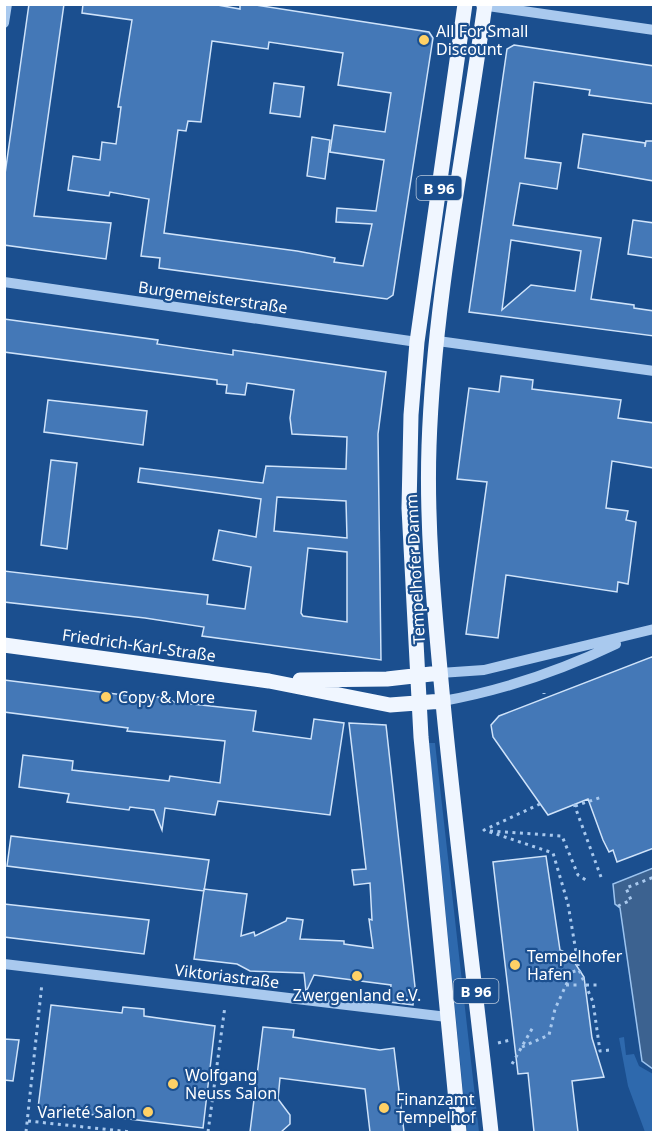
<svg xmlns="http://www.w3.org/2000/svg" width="658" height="1137" font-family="'Noto Sans',sans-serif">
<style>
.green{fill:#2e69ad}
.water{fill:#3c6290;stroke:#9cc4f0;stroke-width:1.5}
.building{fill:#4478b7;stroke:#cfe3fa;stroke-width:1.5;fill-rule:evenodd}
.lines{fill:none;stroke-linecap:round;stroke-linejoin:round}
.path{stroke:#a9c9ee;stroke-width:3;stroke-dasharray:3 4.5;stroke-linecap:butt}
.minor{stroke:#a9c9ee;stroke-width:10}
.major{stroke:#f0f6ff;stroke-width:15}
.poi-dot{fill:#ffd166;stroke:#1b4f8f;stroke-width:2}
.labels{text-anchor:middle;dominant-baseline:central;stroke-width:4.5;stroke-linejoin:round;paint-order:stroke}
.shield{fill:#1b4f8f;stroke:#bbcadd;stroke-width:1.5}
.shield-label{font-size:15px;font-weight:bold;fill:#fff}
.poi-label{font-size:16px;fill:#fff;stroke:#1b4f8f;text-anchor:start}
.street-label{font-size:16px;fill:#fff;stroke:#1b4f8f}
</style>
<rect width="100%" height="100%" fill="#1b4f8f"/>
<path class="green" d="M429,743h6l44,389h-12z
M624,1037l2,18 8,-1 5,12 14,8v58h-8l-17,-46 -9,-48z"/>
<path class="water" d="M653,868v201l-11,-8 -22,-153 -5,-4 -2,-20z"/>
<path class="building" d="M29,4h35l-30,212 77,7 -5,36 -102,-14v-64z
M83,4h129l28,5v-5h9l180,28 4,6 -40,257 -6,4 -228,-31 1,-10 -19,-2 8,-57 -39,-7 -1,4 -41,-6 5,-34 27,4 2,-18 14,2 5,-37h-3l14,-87 -50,-7zM212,41l56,8 1,-7 74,11 -5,32 53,8 -6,39 -51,-7 -4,27 54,8 -8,51 -39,-3 -1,14 36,2 -9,42 -29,-4 1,-4 -38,-7 -133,-18 14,-103 8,1 2,-10 13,1z
M514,45l140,21v38l-65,-9 1,-5 -56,-8 -9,76 36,5 -4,26 -37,-6 -7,42 88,13 -10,61 43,6v3l20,3v25l-185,-24 38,-263zM511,240l70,11 -6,40 -44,-6 -29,25z
M274,83l30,4 -4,30 -30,-4z
M583,134l62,9v4l1,-6h8v40l-76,-13z
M312,137l18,3 -5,39 -18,-3z
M633,220l21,3v35l-26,-4z
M4,319l154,21 -1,4 76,11v-5l153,22 -8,62 3,226 -179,-24 2,-9 -59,-9 -141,-16v-31l204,24 -1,9 38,5 6,-42 -38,-7 6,-30 37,7 5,-38 -123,-17 2,-14 123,15 3,-17 80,3 1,-32 -55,-3 -2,-16 4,-28 -47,-7 -2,12 -19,-2 1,-8 -10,-1v-4l-213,-28zM277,497l69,4 1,37 -73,-7zM308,548l39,4v70l-44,-6 -2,-3z
M501,376l32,4 -1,9 89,11 -3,18 36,5v45l-42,-7 -6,47 22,3 -2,9 10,2 -8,62 -10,-2 -1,10 -111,-17 -8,63 -32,-4 21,-152 -30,-3 12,-91 30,4z
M48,400l99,11 -4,34 -99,-13z
M51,460l26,3 -10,86 -26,-4z
M654,656v192l-37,14 -4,-12 -4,2 -6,-12 -15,-41 -40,16 -55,-78 -2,-12 8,-9z
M4,680l136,17h26l8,5 82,9 -3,20 58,8 3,-20 30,4 -14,92 -112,-14 -3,14 -50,-7 -3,22 -8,-20 -24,-3 -1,3 -62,-8 2,-8 -50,-7 4,-32 50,6 -1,9 97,11 1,-5 50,7 5,-42 -98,-10 1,-3 -124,-16z
M349,723l37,2 29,262 -2,18 -24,-3 2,-17 -77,-10 -8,17 -2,-19 -54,-2 -13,-7 -43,-5 10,-70 43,5 -6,42 13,-4 1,4 31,-15 1,-3 16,2 -3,19 44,2v3l29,4 -4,-29 3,1 -2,-37 -16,2 -2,-15 14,-1z
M11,836l198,24 -5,31 -197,-25z
M546,856l14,94 9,4 15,23 8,61 12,39 -32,4 6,51h-44l-6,-59 -10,1 -25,-212z
M4,904l145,16 -5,34 -140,-17z
M51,1005l71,8 1,-6 21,2v7l71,10 -12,102 -165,-20z
M263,1027l31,3 -1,7 87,13 14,-2 10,84h-34l-5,-43 -85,-11 -2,21 12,16v9l-9,8h-31z
M4,1039l15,1 -6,41 -9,-1z"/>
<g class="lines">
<path class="path" d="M544,693v1
M540,804l-56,26 69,23 15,51 11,66 14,32 7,49 10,-1
M574,804l27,73
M575,806l27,-9
M490,831l72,5 16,39 11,7
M618,906l13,-6 -5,-12 28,-11
M566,985h13
M586,985h15
M498,1043l12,-3
M522,1047l27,-12 6,-26 17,-37 7,-2
M512,1064l21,-37
M28,1121l103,11
M26,1132l16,-149
M208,1132l17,-126"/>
<path class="minor" d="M481,5l173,25
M4,23l3,-19
M4,282l413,60
M438,341l216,30
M440,673l44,-3 170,-41
M443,701c61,-11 117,-30 173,-57
M4,964l443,53"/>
<path class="major" d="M485,4c-20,147 -51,294 -56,442 -3,89 7,178 15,267 14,140 32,280 47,419
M4,645l265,36 121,24 53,-4
M300,680l87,-1 53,-6
M459,1132l-38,-395 -12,-229 2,-93 6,-73 48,-338"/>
</g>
<g class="poi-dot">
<circle cx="424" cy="40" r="6"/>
<circle cx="106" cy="697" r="6"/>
<circle cx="515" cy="965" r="6"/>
<circle cx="357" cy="976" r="6"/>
<circle cx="173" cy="1084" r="6"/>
<circle cx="384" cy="1108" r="6"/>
<circle cx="148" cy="1112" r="6"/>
</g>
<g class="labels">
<g class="shield">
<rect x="416.5" y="176" width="45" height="24" rx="4.5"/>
<rect x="453.5" y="979" width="45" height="24" rx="4.5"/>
</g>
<g class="shield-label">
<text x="439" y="188">B 96</text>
<text x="476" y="991">B 96</text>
</g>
<g class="poi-label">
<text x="436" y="31">All For Small<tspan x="436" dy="18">Discount</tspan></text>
<text x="118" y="697">Copy &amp; More</text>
<text x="527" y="956">Tempelhofer<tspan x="527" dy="18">Hafen</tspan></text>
<text x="357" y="995" text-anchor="middle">Zwergenland e.V.</text>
<text x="185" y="1075">Wolfgang<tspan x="185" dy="18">Neuss Salon</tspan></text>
<text x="396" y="1099">Finanzamt<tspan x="396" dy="18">Tempelhof</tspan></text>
<text x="136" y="1112" text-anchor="end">Varieté Salon</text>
</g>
<g class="street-label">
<text transform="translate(213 297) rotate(8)">Burgemeisterstraße</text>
<text transform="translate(415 569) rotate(-93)">Tempelhofer Damm</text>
<text transform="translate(139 645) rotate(8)">Friedrich-Karl-Straße</text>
<text transform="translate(227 976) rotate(7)">Viktoriastraße</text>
</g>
</g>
<rect width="658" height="1137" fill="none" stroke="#ffffff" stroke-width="12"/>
</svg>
